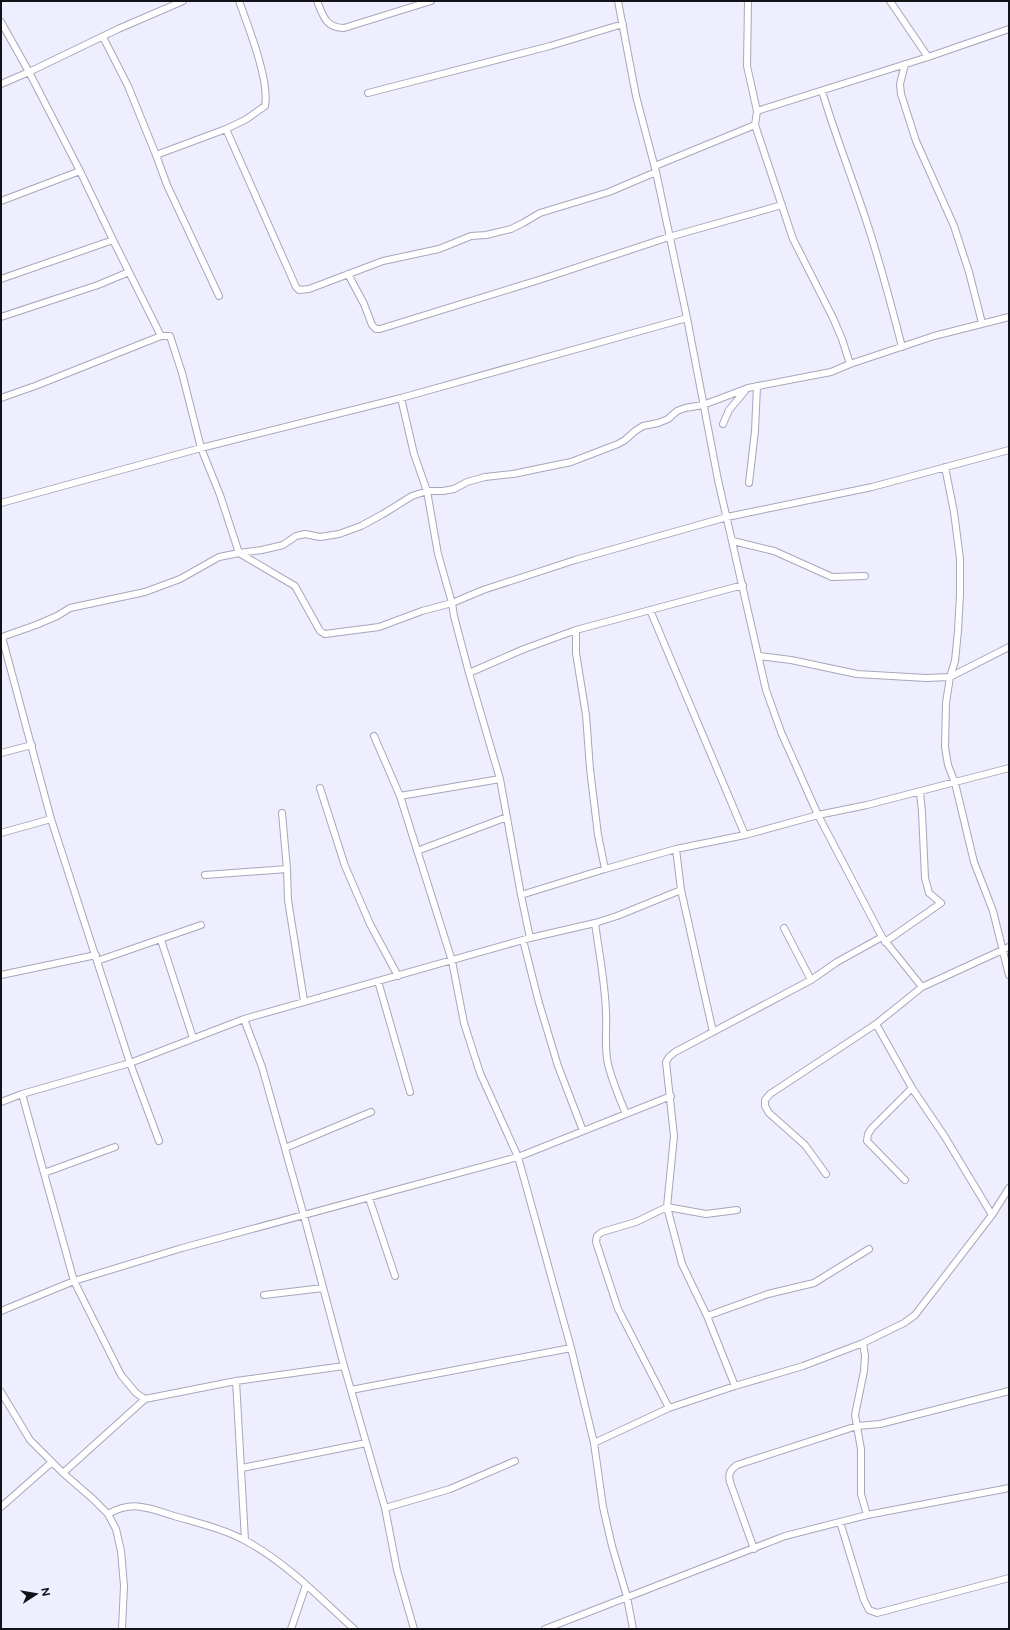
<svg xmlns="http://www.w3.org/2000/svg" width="1010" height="1630" font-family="Figtree,sans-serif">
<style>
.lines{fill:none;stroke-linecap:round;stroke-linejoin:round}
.minor-casing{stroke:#a6a7ba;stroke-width:8}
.minor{stroke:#fff;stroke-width:6}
</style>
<rect width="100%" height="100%" fill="#eef"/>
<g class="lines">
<defs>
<path id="minor" d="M317,1c6,15 9,27 27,27l87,-27
M618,1l18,95 20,76 31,146 31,162 48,210 15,42 37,83 49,-10 142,-37
M890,1l38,56
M1,22l28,50 89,-43 65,-28
M103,37l25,49 28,69 70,-26 19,-9 20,-14c5,-25 -17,-80 -26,-105
M905,64l-5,20 1,10 15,47 38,85 15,46 13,51
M1,84l28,-12 51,99 33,69 48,96
M822,91c13,44 30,86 44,129 14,42 25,84 36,127
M368,93l182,-47 73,-22
M757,111l171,-54 81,-28
M226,129l70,158 3,3 10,-1 74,-28 56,-12 32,-13 15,-1 25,-6 12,-6 17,-10 69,-21 47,-20
M156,155l11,30 52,111
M655,166l100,-41 2,-14 -10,-45 1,-65
M1,201l79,-30
M348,274l16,30 8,21 4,4h4l162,-50 127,-42 113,-32
M1,279l112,-39
M1,317l97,-32 31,-13
M850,364l84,-28 75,-19
M1,398l34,-12 126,-50h9l12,37 19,75 19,47 19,58 -20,4 -39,22 -35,13 -75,16 -13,8 -21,9 -34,12 49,182 79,244 -108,31 -21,8
M723,424l6,-14 16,-19
M945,467l9,45 6,47v35l-2,37 -3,30 -5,16 -4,26 -1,44 3,18 7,18 19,79 19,49 16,64
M749,483l6,-52 2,-45
M1,503l200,-55 200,-50 286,-80
M733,541l41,10 58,26 33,-1
M239,553l23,-3 21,-5 13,-9 9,-2 15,3 19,-3 22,-8 22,-12 29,-18 15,-5h16l11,-2 13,-7 18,-5 28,-3 58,-12 47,-18 7,-4 10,-9 8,-5 15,-3 10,-4 9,-8 8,-3 18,-3 45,-17 83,-16 19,-8 -8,-25 -9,-21 -40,-79 -38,-114
M239,553l56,33 25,45 5,3 54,-7 43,-16 30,-8 -14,-49 -11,-63 -13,-37 -13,-56
M650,610l95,225
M576,630v23l10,62 4,54 8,66 7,34
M759,656l32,4 66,14 69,4 24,-1 59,-30
M469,673l55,-24 52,-19 167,-45
M374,736l26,60 52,165 12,62 16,50 38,84 53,191 23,95 9,64 9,39 15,51 6,32
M1,753l31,-8
M320,788l25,78 25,58 28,52
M400,796l100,-17
M282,813l5,56 1,31 16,101
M1,833l50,-14
M676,849l5,41 32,142
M417,851l90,-34
M205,875l82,-6
M521,895l-21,-116 -31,-106 -15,-57 -2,-13 31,-13 92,-30 152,-43 145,-30 137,-37
M595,923c4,30 10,59 11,89 1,18 -2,35 2,52 4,17 11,33 18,50
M784,928l27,52
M530,938l-9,-43 84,-26 71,-20 69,-14 73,-20 64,122 40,50
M161,940l32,98
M523,940l16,63 19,63 25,65
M885,942l56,-39 -12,-10 -4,-15 -3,-66 -2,-20
M1009,947l-87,40 -46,37 36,64 33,49 47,78 17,-27
M97,961l104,-36
M1,975l95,-20
M378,981l32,111
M244,1019l18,48 42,149 40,150 41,142 12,62 17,59
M22,1094l52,187 47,94 15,18 9,6
M159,1141l-29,-78 114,-44 286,-81 65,-15 22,-7 64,-26
M285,1148l86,-36
M44,1173l71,-26
M826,1174l-21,-29 -36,-32 -4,-7v-6l5,-6 106,-70
M905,1180l-38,-39 1,-7 4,-6 40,-40
M369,1198l26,78
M992,1215l-77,100 -11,8 -41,20 2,13 -1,15 -9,44 6,34v45l6,21 142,-27
M264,1295l59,-7
M1,1311l73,-30 108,-33 336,-91 153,-61
M707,1316l61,-22 46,-11 55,-34
M236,1381l9,159
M735,1386l-28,-70 -25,-52 -15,-57 7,-71 -8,-74 3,-5 6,-5 136,-72 26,-18 45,-25
M351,1390l220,-42
M1,1392l29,48 33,33 30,26 15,15 8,15 5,22 3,35 -2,43
M669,1408l-51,-99 -22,-67 1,-6 5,-4 34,-10 31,-15 39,7 31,-4
M594,1443l75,-35 66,-22 68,-20 60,-23
M242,1468l124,-25
M63,1473l82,-74 91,-18 108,-15
M1,1507l51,-45
M385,1508l65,-19 65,-28
M108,1514c25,-14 41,-6 66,2 24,7 50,13 72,25 41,22 74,57 108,88
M840,1522l24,78 5,10 8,3 132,-35
M754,1549l-24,-67c-2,-8 0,-12 7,-17l120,-39 23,-2 129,-33
M291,1629l15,-44
M545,1629l240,-93 82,-21"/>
</defs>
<use href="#minor" class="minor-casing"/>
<use href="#minor" class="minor"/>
</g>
<rect width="1010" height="1630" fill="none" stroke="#121219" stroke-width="4"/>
<g transform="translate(36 1594) rotate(78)" stroke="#eeeeff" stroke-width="3" paint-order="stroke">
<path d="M0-3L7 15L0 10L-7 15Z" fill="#121219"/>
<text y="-6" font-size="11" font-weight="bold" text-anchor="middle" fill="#121219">N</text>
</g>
</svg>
